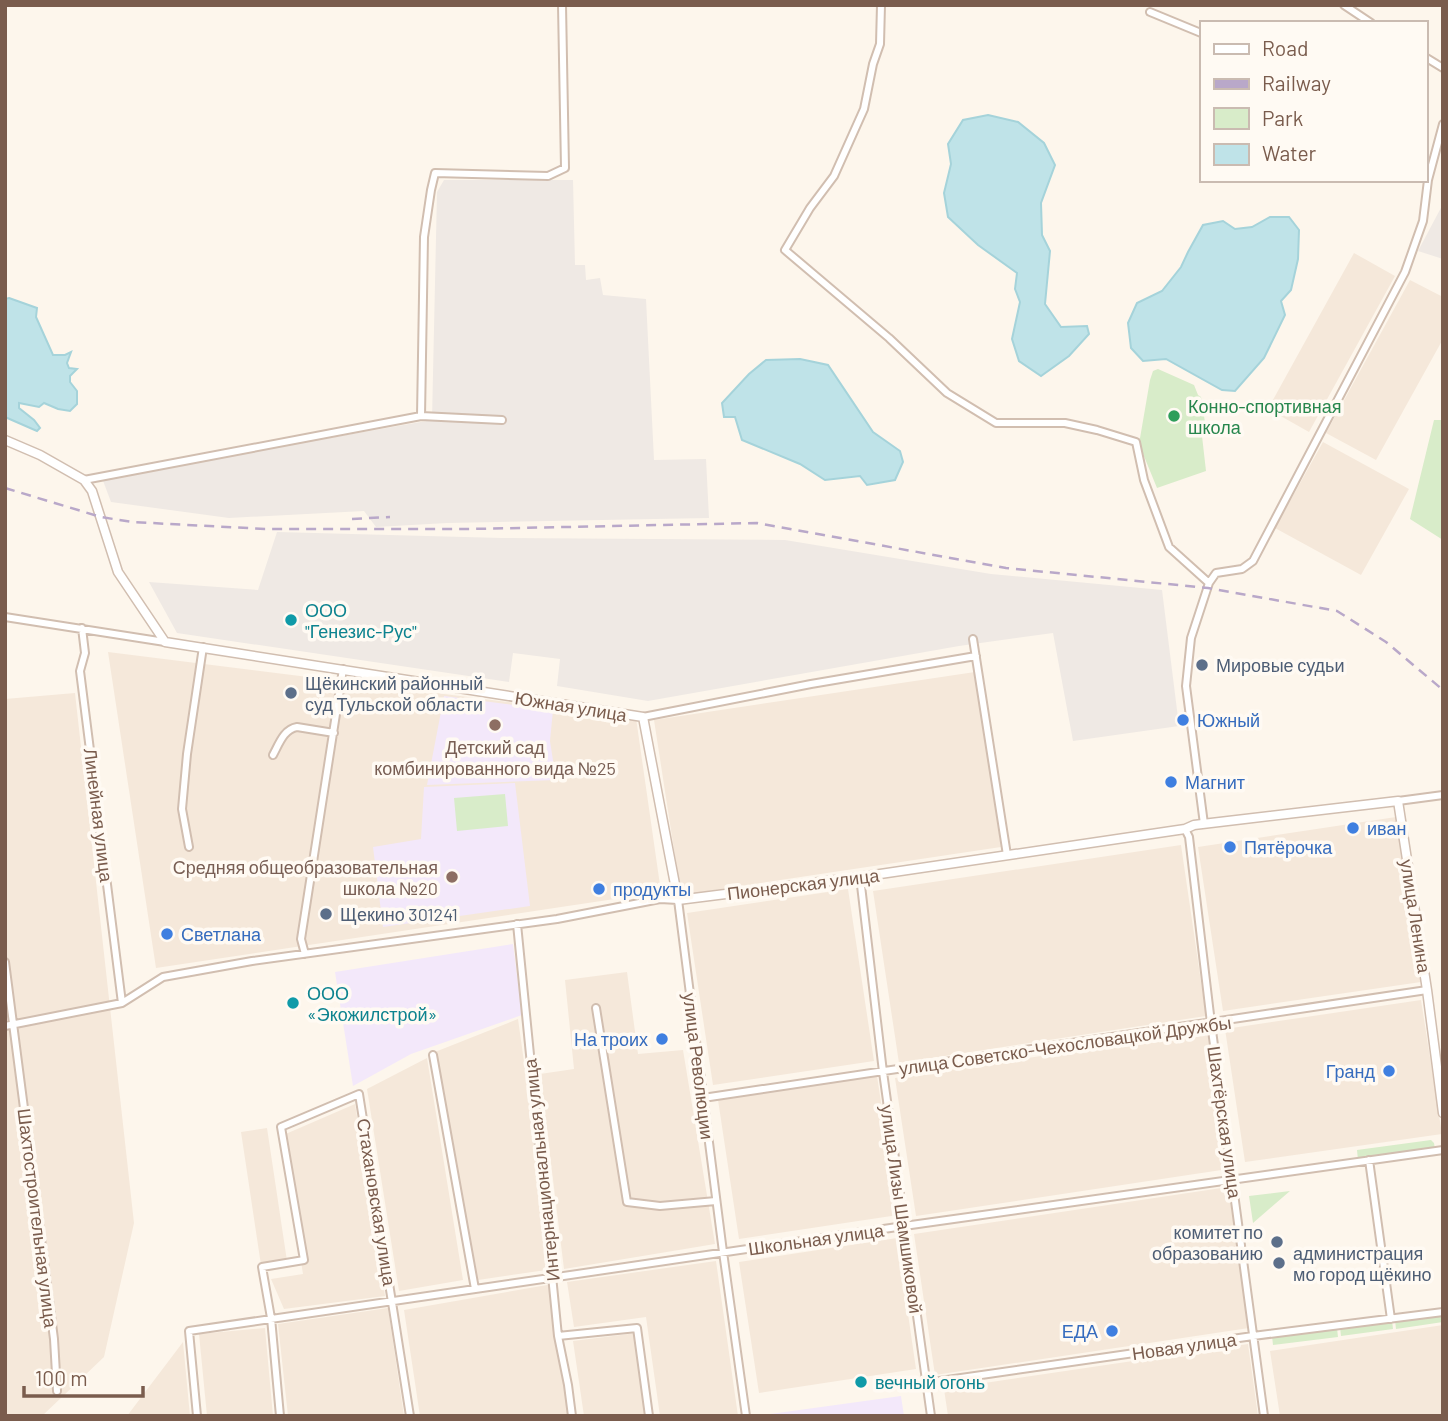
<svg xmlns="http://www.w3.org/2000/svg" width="1448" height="1421" font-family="Barlow,sans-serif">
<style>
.residential{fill:#f5e8da}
.industrial{fill:#efe9e4}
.education{fill:#f3e8fa}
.green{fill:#d8ecc9}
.water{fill:#bfe3e8;stroke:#a5d3da;stroke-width:2}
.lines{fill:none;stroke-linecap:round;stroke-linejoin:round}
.minor-casing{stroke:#d1beb0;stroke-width:10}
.tertiary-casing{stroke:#d1beb0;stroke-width:11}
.minor{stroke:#fff;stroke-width:6}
.tertiary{stroke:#fff;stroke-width:8}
.rail{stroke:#b9a8c9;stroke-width:2.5;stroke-dasharray:10 7;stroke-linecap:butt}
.leisure-dot{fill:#2e9e5b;stroke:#fffaf3;stroke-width:2.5}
.culture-dot{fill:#0f9aa8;stroke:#fffaf3;stroke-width:2.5}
.service-dot{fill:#5c6f8a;stroke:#fffaf3;stroke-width:2.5}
.shop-dot{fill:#3f7fe0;stroke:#fffaf3;stroke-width:2.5}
.education-dot{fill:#8d6e63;stroke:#fffaf3;stroke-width:2.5}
.labels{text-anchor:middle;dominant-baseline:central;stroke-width:7;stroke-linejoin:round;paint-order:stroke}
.leisure-label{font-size:18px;fill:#27864d;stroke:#fffaf3;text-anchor:start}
.culture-label{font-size:18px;fill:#0d838f;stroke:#fffaf3;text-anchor:start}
.service-label{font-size:18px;fill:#4e5e75;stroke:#fffaf3;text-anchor:start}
.street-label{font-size:18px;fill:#7a5c4d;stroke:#fffaf3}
.shop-label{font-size:18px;fill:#366cbe;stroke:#fffaf3;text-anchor:start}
.education-label{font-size:18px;fill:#785e54;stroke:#fffaf3}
</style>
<rect width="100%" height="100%" fill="#fdf6ec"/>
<path class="residential" d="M1354,253l41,23 -86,156 -41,-23z
M1410,280l33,17v42l-67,121 -50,-27z
M1323,442l86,47 -48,86 -86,-47z
M108,652l528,66 25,174 -505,76z
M975,672l26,175 -320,48 -27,-175z
M75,693l59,530 -30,134 -62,59h-37v-717z
M1396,817l25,165 -198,29 -25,-164z
M1181,845l25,171 -307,47 -26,-172z
M848,889l26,172 -161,24 -26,-172z
M627,972l11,82 45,-4 32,194 -151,25 -24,-195 34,-5 -9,-89z
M1421,1000l21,134 -197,28 -20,-133z
M518,1019l35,250 -75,11 -43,-228z
M1207,1031l21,138 -312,47 -21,-138z
M427,1058l36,222 -64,11 -32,-202z
M877,1076l21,139 -159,24 -21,-139z
M355,1104l30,192 -101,13 -13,-30 32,-5 -22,-138z
M267,1128l20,133 -26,4 -20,-133z
M1228,1187l21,141 -314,47 -21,-141z
M897,1238l19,131 -157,24 -20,-131z
M716,1261l22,155h-78l-14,-99 -72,10 -7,-45z
M553,1284l17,132h-150l-16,-106z
M388,1308l16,108h-116l-10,-92z
M1443,1325v91h-163l-10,-65z
M265,1328l8,88h-66l-8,-82z
M637,1333l11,83h-64l-11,-75z
M183,1342l7,74h-63z
M1248,1344l10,72h-310l-4,-27z"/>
<path class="industrial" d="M444,180h129l2,85h10l1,15 14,-2 3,17 43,4 8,161 52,-1 3,59 -262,5 -71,4 -12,-16 -135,7 -118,-16 -9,-24 330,-58 5,-228z
M1443,204v55l-25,-8z
M277,532l225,6 283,2 206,34 171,16 17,136 -106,15 -20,-108 -94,13 -311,55 -91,-15 3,-27 -47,-6 -4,29 -332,-49 -28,-51 109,8z"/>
<path class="education" d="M444,696l109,14 -3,31 6,39 -129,5z
M515,783l15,123 -147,21 -10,-80 48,-8 3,-52z
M513,944l9,71 -111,39 -58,32 -18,-114z
M901,1396l3,20 -141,-1z"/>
<path class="green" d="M1158,369l36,16 4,10 3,2 6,38 -5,1 4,35 -49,17 -18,-44 11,-64 3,-9z
M1434,420h9v120l-33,-21z
M505,794l3,32 -51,5 -3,-33z
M1431,1140l3,3 1,6 -77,11 -1,-10z
M1290,1191l-37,32 -4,-27z
M1443,1313v9l-47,7 -1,-9z
M1392,1320l1,9 -52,7 -1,-9z
M1337,1328l1,9 -65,8 -1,-9z"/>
<path class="water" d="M988,115l30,7 26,21 11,22 -14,38 1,32 8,16 -5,53 16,23 26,-1 2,8 -20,22 -28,20 -22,-15 -7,-22 8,-37 -5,-13 2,-16 -39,-28 -30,-28 -4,-24 7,-29 -3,-20 15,-24z
M1270,217h19l10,13 -1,29 -7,31 -10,11 4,14 -21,43 -29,33 -13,-1 -56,-31 -23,2 -12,-13 -3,-25 9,-20 25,-12 19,-24 7,-15 15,-27 20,-4 12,8 17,-2z
M9,298l28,10 -1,9 17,38h12l6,-3 -4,11 2,5 8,1 -7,7v6l7,9v13l-7,7 -12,-2 -14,-6 -5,4 -20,-4v5l15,12 6,8 -3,3 -32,-14v-118z
M800,359l28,6 45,67 27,19 3,11 -8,18 -28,5 -7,-9 -35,4 -25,-16 -58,-24 -7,-23h-11l-2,-14 27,-29 17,-14z"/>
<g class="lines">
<defs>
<path id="minor" d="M881,5l-1,39 -7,20 -9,45 -30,67 -24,32 -25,42 104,88 58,55 49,30h69l32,7 39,12 8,38 25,67 40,36
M1344,5l27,18
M1150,12l51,21
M1425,57l18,11
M421,416l81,4
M84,480l337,-64 3,-179 7,-47 4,-17 113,3 17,-8 -3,-163
M5,617l160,25
M82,628l3,25 -5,18 42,332
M973,639l34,216
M643,717l168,-33 165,-28
M273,755c6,-11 11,-26 24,-28l37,6
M1398,801l45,-6
M1204,824l-18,-138 5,-48 18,-55 7,-10 26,-4 11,-8 152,-289 18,-51 5,-41 15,-56
M1185,829l4,8 22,186 53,393
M189,847l-7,-38 5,-55 16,-107
M860,877l23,195 48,344
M517,924l41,412 10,49 4,31
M305,954l-4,-15 42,-270
M5,962l49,377 3,52
M596,1008l31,194 33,4 56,-5
M5,1026l117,-23 41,-26 89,-16 305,-42 103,-20 18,1 45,352 23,164
M433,1055l42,234
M703,1098l724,-108
M1369,1160l22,159
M558,1336l79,-8 12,88
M926,1383l327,-47 190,-24
M197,1416l-8,-85 715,-105 539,-76
M280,1416l-9,-98 -9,-51 42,-7 -23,-133 78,-33 51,322"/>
<path id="tertiary" d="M5,440l35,15 44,25 8,11 26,81 47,70 478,75 35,183 182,-23 325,-48 9,-4 204,-24 29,189 16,123"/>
</defs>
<use href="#minor" class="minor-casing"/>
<use href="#tertiary" class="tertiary-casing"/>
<use href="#minor" class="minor"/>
<use href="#tertiary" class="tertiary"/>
<path class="rail" d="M5,488l96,29 31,5 133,7h205l287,-6 249,45 202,20 129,23 49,31 57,48
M352,519l38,-2"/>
</g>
<circle class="leisure-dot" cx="1174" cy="416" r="7"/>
<g class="culture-dot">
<circle cx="291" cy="620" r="7"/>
<circle cx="293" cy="1003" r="7"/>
<circle cx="861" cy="1382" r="7"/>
</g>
<g class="service-dot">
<circle cx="1202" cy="665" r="7"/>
<circle cx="291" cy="693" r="7"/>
<circle cx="326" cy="914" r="7"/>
<circle cx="1277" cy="1242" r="7"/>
<circle cx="1279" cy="1263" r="7"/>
</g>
<g class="shop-dot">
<circle cx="1183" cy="720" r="7"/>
<circle cx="1171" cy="782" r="7"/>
<circle cx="1353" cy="828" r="7"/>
<circle cx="1230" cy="847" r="7"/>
<circle cx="599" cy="889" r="7"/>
<circle cx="167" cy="934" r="7"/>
<circle cx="662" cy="1039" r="7"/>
<circle cx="1389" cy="1071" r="7"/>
<circle cx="1112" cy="1331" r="7"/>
</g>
<g class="education-dot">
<circle cx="495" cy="725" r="7"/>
<circle cx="452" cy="877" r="7"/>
</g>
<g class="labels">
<g class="leisure-label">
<text x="1188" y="406">Конно-спортивная<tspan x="1188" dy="21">школа</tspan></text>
</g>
<g class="culture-label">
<text x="305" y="610">ООО<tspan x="305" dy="21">"Генезис-Рус"</tspan></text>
<text x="307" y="993">ООО<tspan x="307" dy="21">«Экожилстрой»</tspan></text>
<text x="875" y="1382">вечный огонь</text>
</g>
<g class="service-label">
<text x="1216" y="665">Мировые судьи</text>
<text x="305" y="683">Щёкинский районный<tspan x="305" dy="21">суд Тульской области</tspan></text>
<text x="340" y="914">Щекино 301241</text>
<text x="1263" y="1232" text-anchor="end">комитет по<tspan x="1263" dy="21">образованию</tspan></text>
<text x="1293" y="1253">администрация<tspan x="1293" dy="21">мо город щёкино</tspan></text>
</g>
<g class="street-label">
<text transform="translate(571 706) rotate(9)">Южная улица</text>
<text transform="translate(99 815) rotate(83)">Линейная улица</text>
<text transform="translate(803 884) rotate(-7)">Пионерская улица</text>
<text transform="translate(1416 916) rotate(81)">улица Ленина</text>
<text transform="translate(1065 1045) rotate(-8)">улица Советско-Чехословацкой Дружбы</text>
<text transform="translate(699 1066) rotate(83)">улица Революции</text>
<text transform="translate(1225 1122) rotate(82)">Шахтёрская улица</text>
<text transform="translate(541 1170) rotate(-96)">Интернациональная улица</text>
<text transform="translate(377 1202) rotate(81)">Стахановская улица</text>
<text transform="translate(902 1209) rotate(82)">улица Лизы Шамшиковой</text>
<text transform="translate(38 1218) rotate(83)">Шахтостроительная улица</text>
<text transform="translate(816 1239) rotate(-8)">Школьная улица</text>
<text transform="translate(1184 1346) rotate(-8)">Новая улица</text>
</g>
<g class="shop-label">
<text x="1197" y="720">Южный</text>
<text x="1185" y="782">Магнит</text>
<text x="1367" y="828">иван</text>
<text x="1244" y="847">Пятёрочка</text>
<text x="613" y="889">продукты</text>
<text x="181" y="934">Светлана</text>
<text x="648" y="1039" text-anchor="end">На троих</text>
<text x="1375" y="1071" text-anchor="end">Гранд</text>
<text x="1098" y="1331" text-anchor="end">ЕДА</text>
</g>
<g class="education-label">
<text x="495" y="747">Детский сад<tspan x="495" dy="21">комбинированного вида №25</tspan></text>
<text x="438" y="867" text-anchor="end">Средняя общеобразовательная<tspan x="438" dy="21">школа №20</tspan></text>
</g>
</g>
<rect width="1448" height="1421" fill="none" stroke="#7a5c4d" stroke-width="14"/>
<rect x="1200" y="21" width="228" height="161" fill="#fffaf3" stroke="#cabbb1" stroke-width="2"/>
<rect x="1214" y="44" width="35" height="10" fill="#ffffff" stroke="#cabbb1" stroke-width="2"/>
<text x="1262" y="56" font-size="21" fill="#7a5c4d">Road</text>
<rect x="1214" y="79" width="35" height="10" fill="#b9a8c9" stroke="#cabbb1" stroke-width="2"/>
<text x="1262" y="91" font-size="21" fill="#7a5c4d">Railway</text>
<rect x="1214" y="108" width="35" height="21" fill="#d8ecc9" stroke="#cabbb1" stroke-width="2"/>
<text x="1262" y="126" font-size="21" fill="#7a5c4d">Park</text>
<rect x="1214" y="144" width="35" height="21" fill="#bfe3e8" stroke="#cabbb1" stroke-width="2"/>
<text x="1262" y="161" font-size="21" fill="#7a5c4d">Water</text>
<path d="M24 1386v10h119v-10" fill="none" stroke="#7a5c4d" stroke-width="3.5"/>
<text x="35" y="1386" font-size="21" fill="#7a5c4d" stroke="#fffaf3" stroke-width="5" paint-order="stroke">100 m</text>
</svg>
